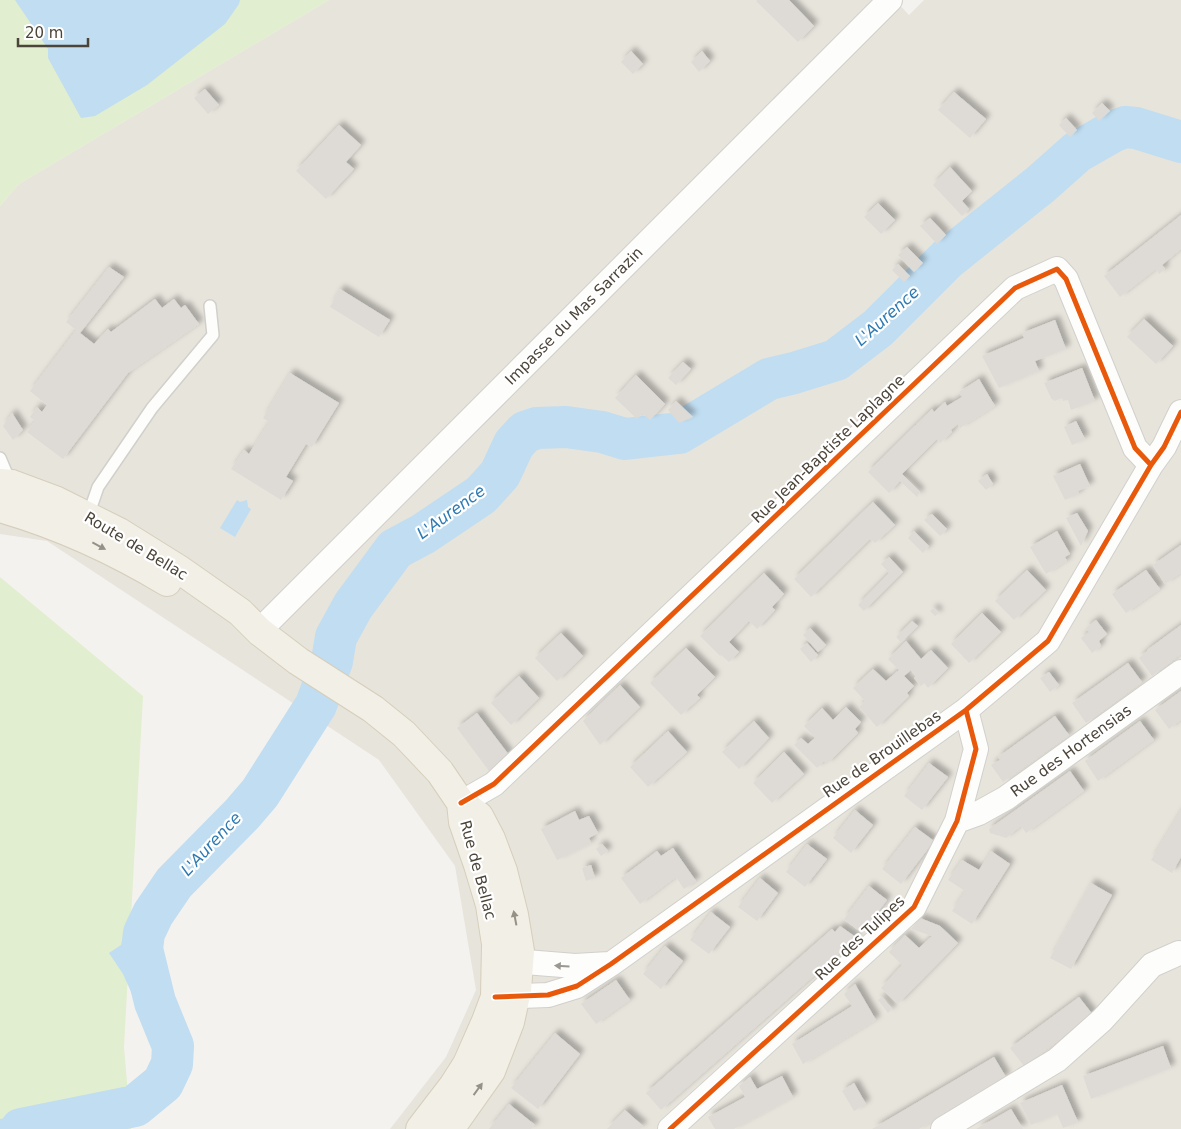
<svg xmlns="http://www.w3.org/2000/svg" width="1181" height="1129" font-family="'DejaVu Sans',sans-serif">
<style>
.residential{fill:#e7e4dc}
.green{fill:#e1eecf}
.water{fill:#c0ddf1}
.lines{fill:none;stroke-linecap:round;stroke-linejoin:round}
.river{stroke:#c0ddf1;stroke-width:42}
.building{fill:#dedbd6;filter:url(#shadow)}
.service-casing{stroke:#d2d0cb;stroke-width:14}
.minor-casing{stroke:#d2d0cb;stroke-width:26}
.primary-casing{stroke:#d6cebb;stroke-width:30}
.service{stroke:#fdfdfc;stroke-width:11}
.minor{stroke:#fdfdfc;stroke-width:24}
.primary{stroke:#f2efe6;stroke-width:28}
.cycleway-casing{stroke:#fff;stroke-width:8}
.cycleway{stroke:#e8590c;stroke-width:5}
.oneway{fill:#969187}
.oneway2{fill:#9b9791}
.labels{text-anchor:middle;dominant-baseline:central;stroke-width:4.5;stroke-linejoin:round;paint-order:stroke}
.street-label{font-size:15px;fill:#4b4439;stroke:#fff}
.water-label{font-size:16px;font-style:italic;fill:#2e7ab2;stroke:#fff}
</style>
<defs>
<filter id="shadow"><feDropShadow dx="4.5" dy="-4.5" stdDeviation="2.5" flood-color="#0004"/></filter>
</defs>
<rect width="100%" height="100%" fill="#f4f2ee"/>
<path class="residential" d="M329,0h566l14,15 15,-15h257v1129h-791l56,-72 30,-67 -21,-124 -76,-106 -332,-219 -47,-7v-328l19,-22z"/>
<path class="green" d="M0,0h329l-310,184 -19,22z
M0,577l143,119 -19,351 7,82h-131z"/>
<path class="water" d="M15,0h225l-1,4 -14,20 -78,61 -52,31 -14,2 -33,-60v-9z
M1124,116l57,12v14l-45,-14 -11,-1 -13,5 -35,20 -36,32 -94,75 -69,69 -42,32 -42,13 -25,6 -90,54 -54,6 -23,-7 -36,-5 -29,1 -12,4 -11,12 -14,30 -19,21 -58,39 -28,15 -42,57 -17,31 -4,24 -14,-9 19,-41 25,-39 14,-10 21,-25 46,-27 40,-31 7,-9 15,-29 13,-15 22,-15 12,1 73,19 51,-3 32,-18 29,-22 20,-12 71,-20 26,-18 86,-89 40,-32 17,-11 86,-72 33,-16z
M237,500l3,2 7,-2 1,7 3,2 -16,28 -15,-9z
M306,694l11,7 -1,4 -56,88 -18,21 -68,69 -21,31 -9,19 -2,16 13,53 18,44 -1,18 -9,19 -28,23 -114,23h-21v-10l133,-23 18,-16 9,-21 1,-14 -15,-20 -23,-51 -14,-21 12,-8 8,-25 53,-63 24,-22 50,-59 28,-41z"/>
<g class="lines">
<path class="river" d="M21,1129l114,-23 28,-23 9,-19 1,-18 -18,-44 -13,-53 2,-16 9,-19 21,-31 68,-69 18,-21 56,-88 16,-44 4,-24 17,-31 42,-57 28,-15 58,-39 19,-21 14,-30 11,-12 12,-4 29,-1 36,5 23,7 54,-6 90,-54 25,-6 42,-13 42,-32 69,-69 94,-75 36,-32 35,-20 13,-5 11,1 45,14"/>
</g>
<path class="building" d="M758,0h31l25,26 -16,16 -42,-41z
M631,51l12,13 -10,10 -12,-12z
M702,51l8,10 -11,11 -8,-10z
M205,89l14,16 -11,9 -14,-16z
M954,92l32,27 -16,19 -32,-28z
M1102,103l8,8 -11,10 -7,-8z
M1066,118l11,12 -7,7 -11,-12z
M339,125l22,20 -15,17 8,7 -28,30 -30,-28z
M950,167l22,24 -10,10 7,8 -7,7 -29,-31z
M878,203l17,17 -14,14 -17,-17z
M1181,215v34l-19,16 3,4 -6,5 -3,-5 -36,28 -16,-21z
M930,218l16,17 -9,9 -17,-18z
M907,247l16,16 -9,9 -16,-17z
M898,264l12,12 -6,6 -12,-12z
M109,267l15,10 -44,56 14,11 14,-15 3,3 44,-33 7,9 12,-9 7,9 4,-3 14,19 -71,49 -65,86 -36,-27 8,-11 -5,-4 7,-10 5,5 5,-7 -17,-14 46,-61 -10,-8z
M340,289l50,31 -11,17 -49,-30z
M1144,319l29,27 -17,18 -29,-27z
M1055,320l11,29 -31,12 4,10 -40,17 -17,-32 42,-18 -2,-5z
M683,362l8,7 -15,16 -8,-7z
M1082,368l13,33 -24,9 -3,-10 -5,1 -1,-3 -8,3 -1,-2 -1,1 -8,-17z
M290,373l49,30 -27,44 -6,-3 -20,33 7,4 -12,19 -50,-31 13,-19 5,4 20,-32 -6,-4z
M636,375l29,29 -15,16 -8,-7 -5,6 -22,-21z
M979,379l16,27 -35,22 -2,-4 -7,6 1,2 -12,11 -3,-4 -35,35 18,18 -3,5 -17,-16 -11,12 -21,-21 64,-63 2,3 11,-10 2,4 15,-9 -3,-5z
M676,401l17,16 -14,6 -11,-13z
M12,413l11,17 -10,10 -10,-14z
M1076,421l9,18 -13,6 -8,-18z
M1080,464l10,22 -12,5 1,3 -14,6 -12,-24z
M987,474l6,10 -7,6 -8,-9z
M873,502l22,23 -20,18 -5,-4 -59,58 -17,-18z
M1077,513l11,18 -7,15 -15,-28z
M932,514l15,15 -7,7 -16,-16z
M914,531l15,15 -6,7 -15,-15z
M1057,531l13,23 -5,3 2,4 -21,13 -16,-27z
M1181,545v28l-16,11 -12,-19z
M889,557l14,15 -39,39 -6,-6 31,-32 -8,-9z
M1027,570l19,20 -32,30 -19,-19z
M1146,570l14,19 -34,24 -14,-19z
M764,573l20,21 -12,13 3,3 -18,19 -8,-8 -20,21 10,10 -10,10 -8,-7 -1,1 -20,-20z
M934,608l5,5 -4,3 -5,-5z
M982,613l19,19 -32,31 -18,-19z
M1096,620l11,14 -8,7 2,5 -9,7 -11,-15 8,-6 -3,-4z
M912,621l6,5 -17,16 -5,-5z
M1181,625v29l-29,22 -13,-18 8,-7v-1z
M810,628l16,17 -8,7 -15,-17z
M561,633l22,23 -26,25 -22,-23z
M906,641l15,18 10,-9 17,18 -20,20 -4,-5 -3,3 -7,-8 2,-2 -5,-6 -7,6 10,10 -7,7 2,3 -32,31 -18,-20 6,-6 -12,-13 20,-19 13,12 13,-11 -11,-11z
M807,643l11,12 -7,7 -11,-13z
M686,648l29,29 -18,18 3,3 -19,17 -31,-32z
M1128,663l14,19 -56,41 -14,-20z
M1049,672l10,13 -9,7 -10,-14z
M519,676l20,22 -28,27 -20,-22z
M620,685l20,22 -40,38 -17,-24z
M1181,691v29l-12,9 -14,-19z
M846,707l15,15 -6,7 3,4 -31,31 -3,-3 -7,7 -23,-23 7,-7 7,6 7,-6 -11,-12 18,-18 11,12z
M477,713l32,42 -20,16 -32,-43z
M1055,716l14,19 -66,47 -12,-17 9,-5 -2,-3z
M754,721l15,17 -30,31 -17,-17z
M1140,721l14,19 -56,41 -13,-20z
M668,731l19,21 -39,35 -18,-20z
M784,752l20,22 -32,29 -19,-20z
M929,763l19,14 -26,33 -18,-14z
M1070,771l14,20 -58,42 -5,-7 -15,12 -16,-5 -1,-4z
M855,810l18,15 -22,28 -18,-15z
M1181,810v47l-9,16 -21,-13z
M575,811l4,9 10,-4 9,17 -9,5 2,5 -34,17 -16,-31z
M915,827l19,14 -33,43 -19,-15z
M602,844l6,7 -7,5 -5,-7z
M807,844l20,15 -22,28 -19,-15z
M673,848l23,33 -12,8 -8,-12 -36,27 -19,-26 36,-27 4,5z
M991,851l19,13 -38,60 -20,-13 13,-20 -17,-11 14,-20 17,10z
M591,865l4,13 -9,3 -4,-13z
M760,878l18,15 -21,28 -19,-14z
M1091,883l21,12 -41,74 -21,-11z
M869,886l18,14 -25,33 -18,-14z
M711,912l19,15 -21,27 -19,-14z
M920,918l20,8 18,17 -60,61 -17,-16 21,-23 -13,-13 16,-17 14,13 13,-12 -21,-7z
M840,926l17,12 -196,172 -15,-17 186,-164 3,3z
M665,946l18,15 -22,28 -18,-15z
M616,980l14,20 -34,24 -15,-20z
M855,984l21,36 -73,44 -11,-20 60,-38 -8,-12z
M882,997l10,12 -4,4 -10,-13z
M1079,997l14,18 -69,51 -14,-18z
M555,1033l25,21 -42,55 -27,-21z
M1163,1046l8,22 -80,31 -8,-23z
M994,1057l12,20 -87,52h-47z
M782,1076l11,21 -59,32h-19l-7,-12 37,-20 -6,-11 11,-9 7,12z
M854,1083l12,21 -12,7 -12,-20z
M1062,1085l16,37 -15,6 -6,-14 -26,11 -11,-22z
M509,1104l26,21 -4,4h-42z
M1011,1109l12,20h-47z
M625,1110l18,16 -3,3h-33z"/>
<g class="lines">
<defs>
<path id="service" d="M0,458l11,26
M86,517l2,-1 10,-29 54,-79 61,-73 -3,-29"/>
<path id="minor" d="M260,632l7,-9 623,-623
M461,803l33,-19 521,-496 42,-19 9,10 69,169 16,17
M957,821l22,-8 27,-15 175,-126
M500,960l75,6 34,-2
M497,997l51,-2 29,-9 34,-22 355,-254 82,-69 103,-176 13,-18 17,-35
M670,1129l244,-222 43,-86 19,-72 -10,-39
M943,1129l114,-69 45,-40 50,-55 27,-12"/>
<path id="primary" d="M0,483l12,1 43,16 64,32 61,38 60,42 20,20 38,29 75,48 31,25 36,38 21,31 18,13 12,23 12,32 11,44 6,36 -3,39 -7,32 -19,49 -41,58
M0,508c59,17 114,42 167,74
M420,1129l33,-43 14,-22 19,-43 9,-24 1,-53 -6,-39 -12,-40 -15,-43 -2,-19"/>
</defs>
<use href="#service" class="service-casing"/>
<use href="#minor" class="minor-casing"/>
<use href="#primary" class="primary-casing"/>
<use href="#service" class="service"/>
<use href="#minor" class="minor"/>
<use href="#primary" class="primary"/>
<defs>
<path id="cycleway" d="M461,803l33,-19 521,-496 42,-19 9,10 69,169 16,17
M495,997l53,-2 29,-9 34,-22 355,-254 82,-69 103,-176 13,-18 17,-35
M670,1129l244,-222 43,-86 19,-72 -10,-39"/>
</defs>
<use href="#cycleway" class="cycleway-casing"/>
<use href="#cycleway" class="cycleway"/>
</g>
<defs><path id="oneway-solid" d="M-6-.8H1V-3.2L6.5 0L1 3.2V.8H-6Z" transform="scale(1.25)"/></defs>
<g class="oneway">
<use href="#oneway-solid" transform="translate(99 546) rotate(28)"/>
<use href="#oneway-solid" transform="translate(515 918) rotate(-101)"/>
<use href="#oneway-solid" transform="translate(478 1089) rotate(-54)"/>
</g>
<use class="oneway2" href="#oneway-solid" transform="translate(562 966) rotate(-177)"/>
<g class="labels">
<g class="street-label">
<text transform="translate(574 316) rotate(-45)">Impasse du Mas Sarrazin</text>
<text transform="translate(828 449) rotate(-44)">Rue Jean-Baptiste Laplagne</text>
<text transform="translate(136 546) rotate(31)">Route de Bellac</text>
<text transform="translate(1071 751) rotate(-36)">Rue des Hortensias</text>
<text transform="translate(882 754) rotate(-35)">Rue de Brouillebas</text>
<text transform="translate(478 870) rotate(75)">Rue de Bellac</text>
<text transform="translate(860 938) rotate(-43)">Rue des Tulipes</text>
</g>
<g class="water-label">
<text transform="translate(887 316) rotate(-42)">L'Aurence</text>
<text transform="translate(451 512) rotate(-36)">L'Aurence</text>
<text transform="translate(211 844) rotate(-47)">L'Aurence</text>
</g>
</g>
<path d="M18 38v8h70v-8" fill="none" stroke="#4b4439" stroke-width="2.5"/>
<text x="25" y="38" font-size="15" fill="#4b4439" stroke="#ffffff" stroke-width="4" paint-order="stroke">20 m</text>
</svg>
